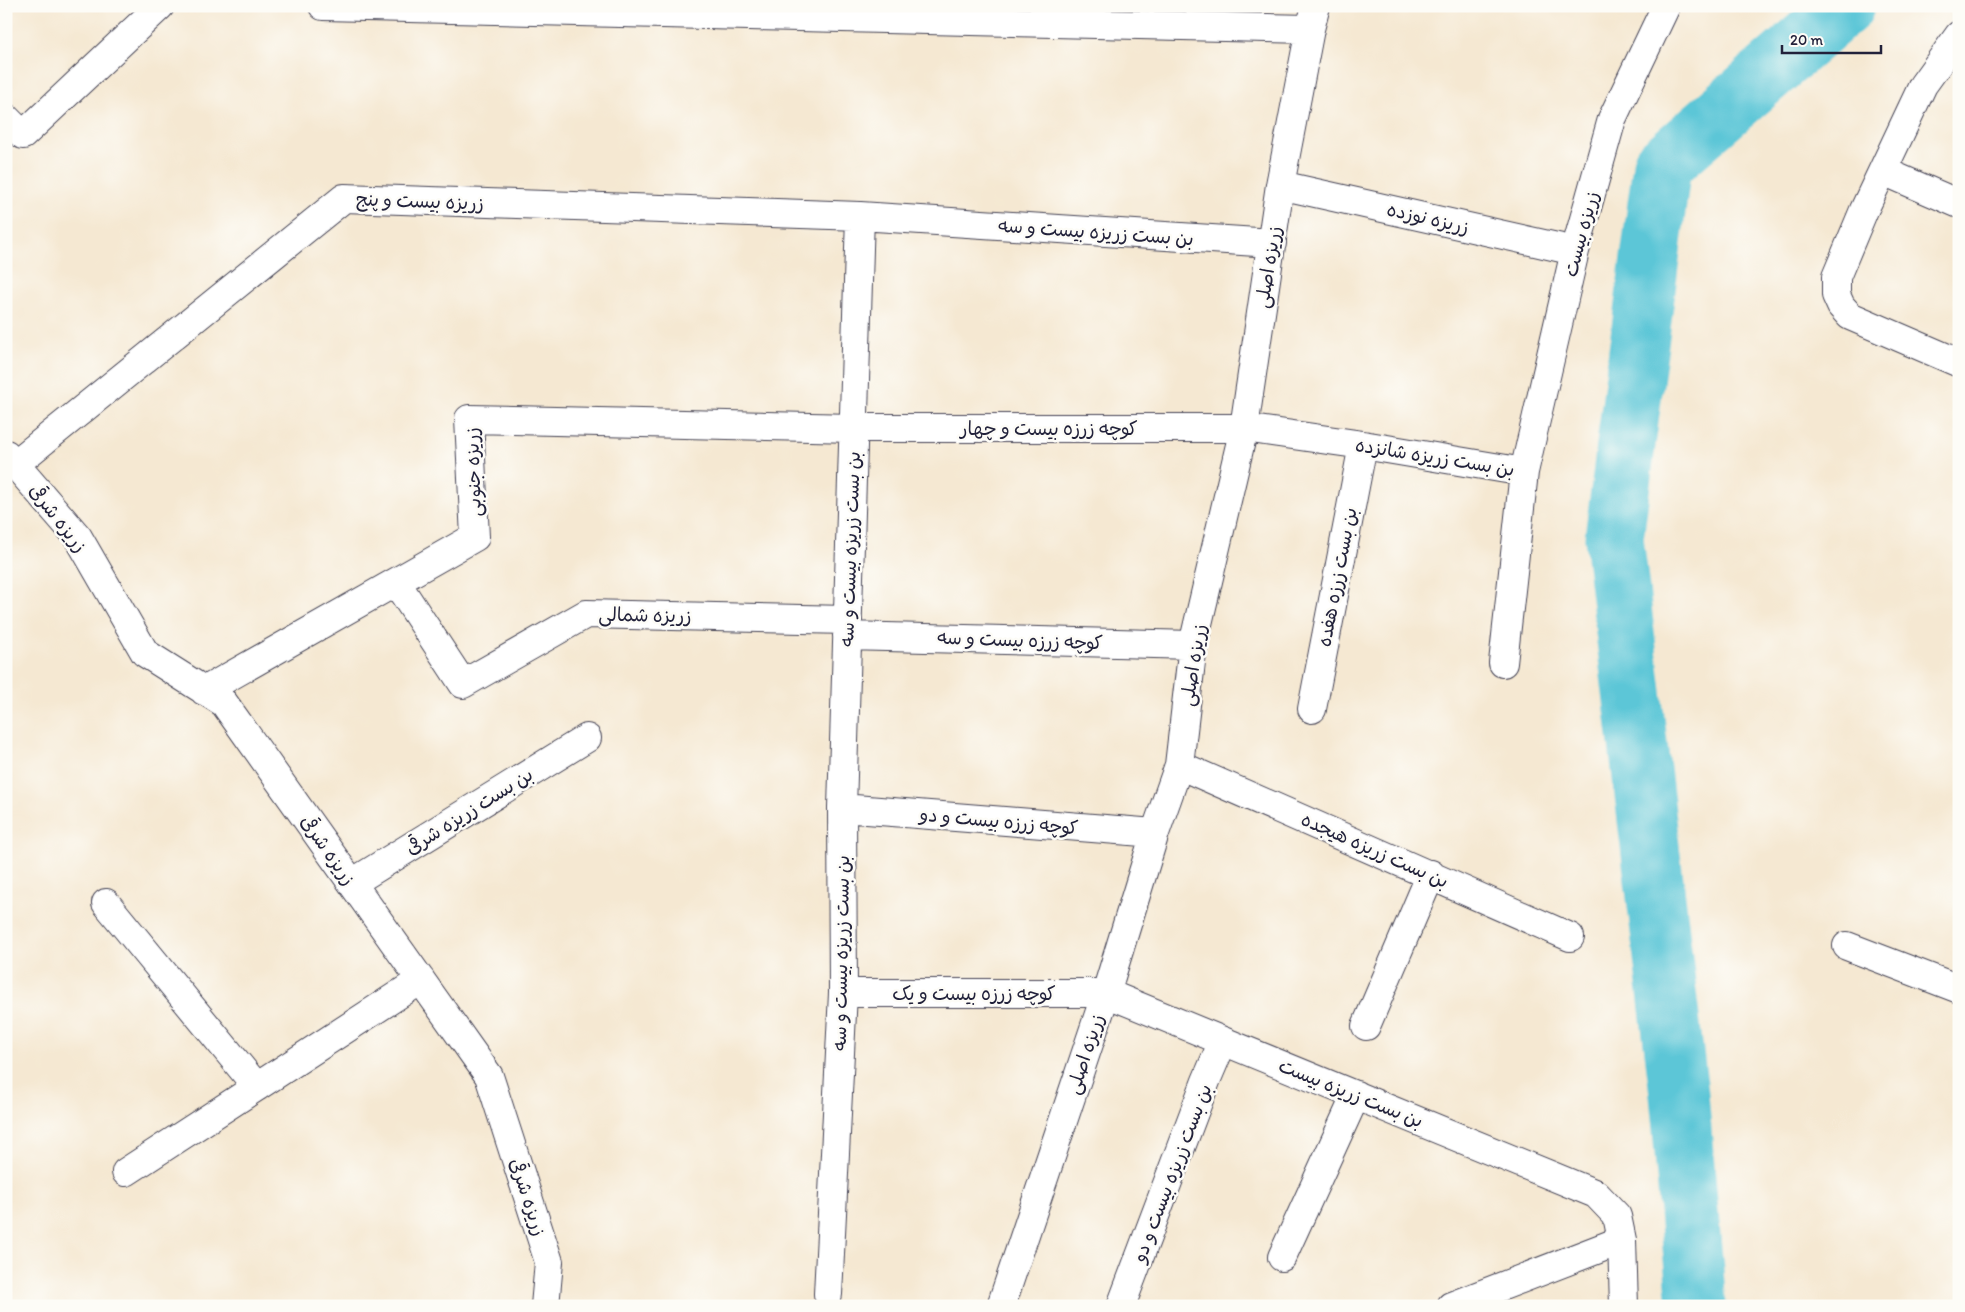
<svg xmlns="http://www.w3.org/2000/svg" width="1965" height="1312" font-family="Itim,'Playpen Sans Arabic',sans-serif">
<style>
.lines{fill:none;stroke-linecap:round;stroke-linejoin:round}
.river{stroke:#5cc6d7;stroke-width:59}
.street-casing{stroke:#424052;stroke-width:30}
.street{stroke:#fff;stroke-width:28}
.labels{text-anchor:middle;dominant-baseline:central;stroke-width:5;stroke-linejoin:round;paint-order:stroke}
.street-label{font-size:19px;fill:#22223b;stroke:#fdfcf7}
</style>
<rect width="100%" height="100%" fill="#fdfcf7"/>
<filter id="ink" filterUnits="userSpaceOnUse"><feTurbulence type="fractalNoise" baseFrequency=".02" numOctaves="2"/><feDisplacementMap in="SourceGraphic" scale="10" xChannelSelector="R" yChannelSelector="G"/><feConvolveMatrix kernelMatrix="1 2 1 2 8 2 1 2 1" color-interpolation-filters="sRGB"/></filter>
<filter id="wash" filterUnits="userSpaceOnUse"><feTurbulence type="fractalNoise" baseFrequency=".0096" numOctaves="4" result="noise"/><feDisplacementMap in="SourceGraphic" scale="20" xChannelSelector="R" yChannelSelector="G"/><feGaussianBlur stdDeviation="1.12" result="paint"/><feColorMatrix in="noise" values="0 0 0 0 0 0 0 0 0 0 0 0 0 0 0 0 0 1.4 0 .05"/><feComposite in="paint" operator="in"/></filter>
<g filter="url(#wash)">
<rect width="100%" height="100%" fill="#f5e8d2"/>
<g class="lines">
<path class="river" d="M1697,1306l-18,-212 -65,-556 48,-373 183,-159"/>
</g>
</g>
<g filter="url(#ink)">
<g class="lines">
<defs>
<path id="street" d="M323,6l987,23
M1959,35l-36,50 -59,125 -28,67v18l5,11 9,10 109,47
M6,118l17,17 137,-129
M1883,171l76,33
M1280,185l295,66
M6,454l72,83 67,116 79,50 265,373 60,186 -4,44
M15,464l329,-266 516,18
M1524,472l51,-221 37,-132 54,-113
M396,582l67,102 123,-70 262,6
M847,636l346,9
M204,691l271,-154 -6,-118 385,9h390l119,17 161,27 -21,191
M1312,709l51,-264
M1179,765l391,172
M842,808l313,25
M352,883l235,-145
M106,903l151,184
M1847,946l112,43
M843,993h263l490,201 21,22 5,24 2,66
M1366,1026l65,-152
M126,1172l295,-192
M1282,1257l74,-162
M828,1294l15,-301 -1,-185 18,-592 412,27
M1001,1306l105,-313 49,-160 24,-68 14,-120 51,-217 36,-243 30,-156 6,-23
M1121,1306l85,-225 17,-40
M1451,1306l171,-66"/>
</defs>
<use href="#street" class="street-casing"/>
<use href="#street" class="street"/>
</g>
</g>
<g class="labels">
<g class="street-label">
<text transform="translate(420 201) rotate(2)">زریزه بیست و پنج</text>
<text transform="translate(1428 218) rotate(13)">زریزه نوزده</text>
<text transform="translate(1096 232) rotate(4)">بن بست زریزه بیست و سه</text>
<text transform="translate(1581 234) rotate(-75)">زریزه بیست</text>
<text transform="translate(1268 267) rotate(-81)">زریزه اصلی</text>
<text x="1049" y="428">کوچه زرزه بیست و چهار</text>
<text transform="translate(1435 457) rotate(9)">بن بست زریزه شانزده</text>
<text transform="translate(473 472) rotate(-92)">زریزه جنوبی</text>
<text transform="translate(58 518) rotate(52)">زریزه شرقی</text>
<text transform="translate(850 549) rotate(-88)">بن بست زریزه بیست و سه</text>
<text transform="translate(1337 577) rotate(-79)">بن بست زرزه هفده</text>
<text transform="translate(645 615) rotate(1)">زریزه شمالی</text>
<text transform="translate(1020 640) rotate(2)">کوچه زرزه بیست و سه</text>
<text transform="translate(1193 665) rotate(-81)">زریزه اصلی</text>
<text transform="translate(469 811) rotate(-32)">بن بست زریزه شرقی</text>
<text transform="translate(999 821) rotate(5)">کوچه زرزه بیست و دو</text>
<text transform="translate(328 850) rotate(55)">زریزه شرقی</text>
<text transform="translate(1375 850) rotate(24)">بن بست زریزه هیجده</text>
<text transform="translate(841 953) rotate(-89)">بن بست زریزه بیست و سه</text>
<text x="974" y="993">کوچه زرزه بیست و یک</text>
<text transform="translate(1085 1054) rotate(-72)">زریزه اصلی</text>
<text transform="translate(1351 1093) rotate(22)">بن بست زریزه بیست</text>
<text transform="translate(1172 1173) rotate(-69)">بن بست زریزه بیست و دو</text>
<text transform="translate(528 1197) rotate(72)">زریزه شرقی</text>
</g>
</g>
<rect width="1965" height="1312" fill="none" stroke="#fdfcf7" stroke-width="25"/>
<path d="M1782 45v8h99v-8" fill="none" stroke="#22223b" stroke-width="2.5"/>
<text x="1790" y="45" font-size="15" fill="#22223b" stroke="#fdfcf7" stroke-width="4" paint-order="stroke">20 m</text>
</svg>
